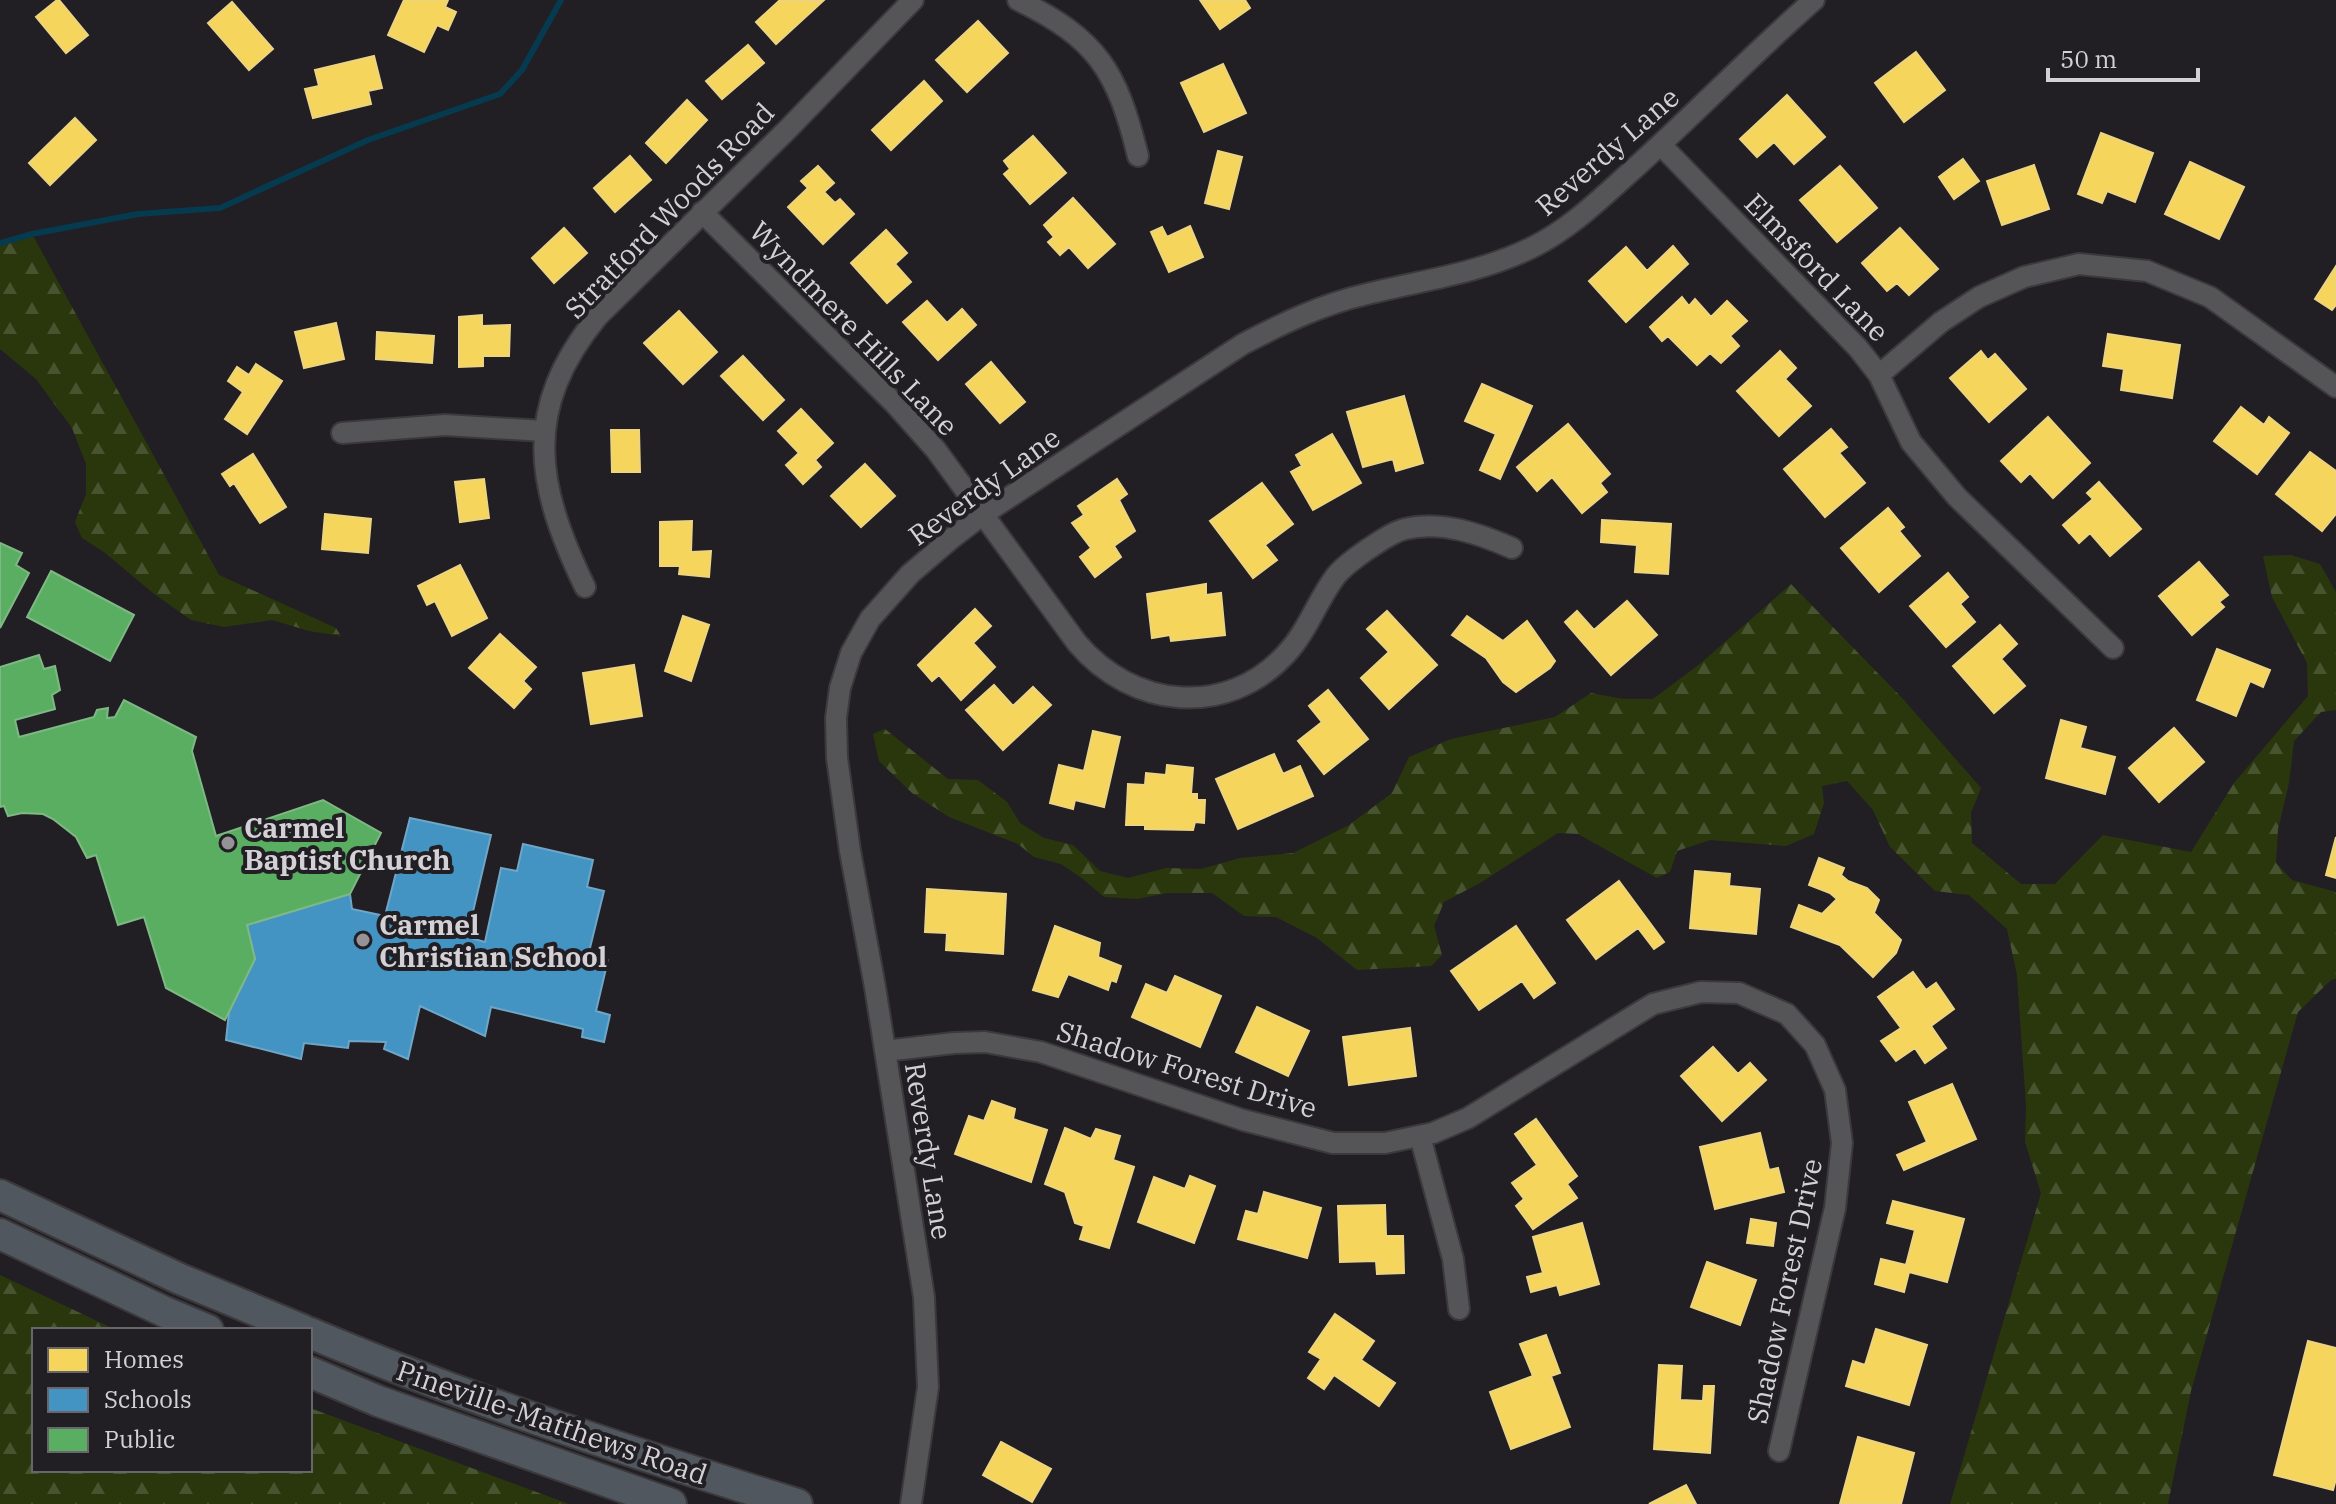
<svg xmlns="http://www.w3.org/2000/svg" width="2336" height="1504" font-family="'IBM Plex Serif',serif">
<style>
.forest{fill:url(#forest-firs)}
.homes{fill:#f6d55c;stroke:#ecd480;stroke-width:2}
.schools{fill:#4393c3;stroke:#6ea6c8;stroke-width:2}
.public{fill:#5aae61;stroke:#7eb884;stroke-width:2}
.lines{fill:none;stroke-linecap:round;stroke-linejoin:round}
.stream{stroke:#053a4f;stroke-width:6}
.street-casing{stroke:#3b393c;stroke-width:24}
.primary-casing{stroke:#3b393c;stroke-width:34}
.street{stroke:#555456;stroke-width:20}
.primary{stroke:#50575e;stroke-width:30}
.poi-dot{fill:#959397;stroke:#211e24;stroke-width:3}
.labels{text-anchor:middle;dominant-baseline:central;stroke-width:8;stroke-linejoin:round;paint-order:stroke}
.street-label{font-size:28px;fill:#d3d1d5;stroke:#211e24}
.poi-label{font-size:28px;font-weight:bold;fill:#d3d1d5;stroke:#211e24;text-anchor:start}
</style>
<defs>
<pattern id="forest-firs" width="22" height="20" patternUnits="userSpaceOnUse" patternTransform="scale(2)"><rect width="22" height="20" fill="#2a370d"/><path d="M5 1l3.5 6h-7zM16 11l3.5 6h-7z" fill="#48532f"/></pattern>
</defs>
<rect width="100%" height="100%" fill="#211f23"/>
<path class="forest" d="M32,234l187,341 117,53 5,8 -32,-5 -37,-11 -48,7 -33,-7 -38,-27 -49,-41 -22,-14 -7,-16 11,-28v-30l-14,-36 -36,-49 -36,-30v-107z
M2291,555l29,9 16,28v118l-15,2 -27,29 -5,42 -11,46 -2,34 16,17 44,12v87l-5,1 -33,32 -107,379 -23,113h-218l91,-311 -16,-51 1,-36 -9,-131 -10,-46 -38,-34 -34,-4 -45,-44 -17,-37 -26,-29 -25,5 2,17 -10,31 -28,12 -76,-6 -33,11 -7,21 -13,6 -79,-44 -20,-1 -78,50 -36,19 -10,24 8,29 -11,11 -74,4 -40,-32 -41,-21 -32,-1 -32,-23h-45l-30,6 -33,-2 -21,-18 -22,-15 -27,-7 -16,-13 -69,-27 -37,-24 -33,-32 -6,-27 12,-5 63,50 30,1 29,22 13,21 24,15 29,7 27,26 28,7 38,-10 35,1 39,-11 53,-5 56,-28 43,-32 17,-36 42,-18 104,-22 36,-24 32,6h30l48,-36 90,-79 112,115 78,89 -10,25 1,30 49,41h34l48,-49 88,17 43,-69 74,-87 -1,-33 -35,-66 -9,-41z
M0,1275l116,55h-82v140h276v-62l259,96h-569z"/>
<path class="homes" d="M57,0h2l29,35 -22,18 -30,-36z
M404,0h44l-3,7 11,5 -8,18 -11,-5 -13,27 -36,-17z
M780,0l43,1 -47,43 -20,-22z
M1200,0h45l5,8 -30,21z
M232,2l41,47 -24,21 -41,-47z
M978,21l30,32 -41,39 -31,-32z
M748,45l16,18 -42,36 -16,-18z
M1916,52l29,38 -41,32 -29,-39z
M374,56l8,32 -14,3 3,13 -58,14 -8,-29 14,-3 -4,-16z
M1223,64l23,49 -42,19 -23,-49z
M924,81l18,20 -51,49 -19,-20z
M1787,95l38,42 -31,27 -20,-22 -17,15 -17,-18z
M687,100l20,20 -41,43 -20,-20z
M75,118l21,22 -46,45 -21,-22z
M2101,133l52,20 -18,49 -28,-11 -5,12 -24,-9z
M1033,136l33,37 -36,31 -26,-30 6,-5 -6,-8z
M1218,151l24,6 -13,52 -24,-6z
M630,156l21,24 -36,32 -21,-24z
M1963,159l16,22 -25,18 -15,-22z
M2190,162l54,25 -25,52 -54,-25z
M2034,165l15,44 -47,16 -15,-44z
M818,166l16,17 -10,9 11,11 5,-4 14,15 -31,30 -35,-37 20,-19 -7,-7z
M1840,166l37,42 -40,34 -37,-42z
M1073,198l42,46 -27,24 -19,-21 -9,8 -12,-13 6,-5 -10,-12z
M1190,226l13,31 -34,15 -18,-40 11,-5 5,10z
M564,228l23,25 -33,30 -22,-25z
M1900,228l38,41 -29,26 -12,-12 -10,8 -25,-28z
M886,230l21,23 -12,11 16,18 -24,21 -36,-40z
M1673,246l15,18 -62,58 -37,-41 37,-34 21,24z
M2336,266v39l-4,5 -17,-11z
M1682,297l7,9 6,-7 16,18 16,-16 20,20 -17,15 9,10 -18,17 -11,-10 -13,12 -29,-29 -6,5 -12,-14z
M927,301l20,22 15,-14 14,16 -38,35 -35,-38z
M679,311l38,41 -34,32 -39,-41z
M482,315v11l28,-1 -1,31h-26v10l-24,1v-50z
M336,323l8,36 -40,9 -9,-36z
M377,332l57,4 -2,27 -56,-4z
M2108,334l72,11 -8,53 -51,-8 3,-21 -21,-3z
M1780,351l16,17 -11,11 26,27 -32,30 -42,-45z
M1981,351l7,9 7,-6 31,35 -37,33 -39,-44z
M743,356l41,44 -21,20 -42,-44z
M991,362l34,40 -25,21 -34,-39z
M256,364l26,17 -35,53 -22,-15 18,-27 -15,-11 9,-14 12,8z
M1482,384l50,22 -32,73 -20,-9 16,-36 -31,-13z
M1404,396l19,67 -27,8 -3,-12 -30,8 -16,-55z
M2241,407l23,18 5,-8 20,16 -32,41 -43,-33z
M801,409l32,34 -18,17 6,7 -18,17 -17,-19 13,-12 -21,-22z
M2048,417l42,46 -37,35 -23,-25 -9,9 -20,-21z
M1568,424l42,50 -10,9 7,9 -25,21 -30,-36 -15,14 -20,-24z
M1831,429l16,18 -8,6 26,30 -40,34 -41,-48z
M611,430h28l1,42h-28z
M1332,434l29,49 -48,27 -22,-38 11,-6 -6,-11z
M2310,452l26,19v43l-14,17 -46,-37z
M253,454l33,53 -26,16 -26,-40 -4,3 -8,-12z
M865,464l30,32 -34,31 -30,-31z
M484,479l5,39 -29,4 -5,-40z
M1117,479l10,15 -8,6 16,31 -21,15 7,11 -26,20 -15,-20 11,-9 -19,-25 12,-8 -6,-9z
M2099,482l42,47 -31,27 -20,-23 -11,10 -16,-18 30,-26 -6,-6z
M1262,483l31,41 -28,21 12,15 -24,18 -43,-57z
M1888,508l16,19 -5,4 21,25 -41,36 -38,-44z
M325,514l46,5 -3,34 -46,-4z
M1602,520l69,4 -3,50 -33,-2 2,-27 -36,-3z
M692,521l-1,31 20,-1 -2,26 -30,-3 1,-8h-20v-44z
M2199,562l29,33 -9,7 5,5 -32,28 -33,-39z
M460,565l27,53 -35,18 -17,-35 -8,4 -9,-19z
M1948,573l20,24 -8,7 15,18 -29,25 -36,-41z
M1206,584v11l15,-2 4,42 -54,6 -1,-6 -18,3 -5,-44z
M1627,601l30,34 -46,40 -46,-53 12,-11 17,19z
M975,609l16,17 -18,17 22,24 -34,33 -22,-25 -7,6 -14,-16z
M1387,611l50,54 -48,44 -28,-31 28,-26 -22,-23z
M683,616l26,9 -18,56 -26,-10z
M1467,616l36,25 24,-20 28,40 -5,7 -34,24 -13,-10 -17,-24 -34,-23z
M2000,625l17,19 -16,15 24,27 -31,27 -41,-47z
M500,634l36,33 -13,14 8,8 -17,19 -45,-40z
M2217,649l53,21 -7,17 -13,-6 -14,35 -39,-16z
M634,665l8,51 -51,8 -8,-51z
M994,685l19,21 20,-19 18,18 -48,45 -37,-40z
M1328,690l40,49 -44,35 -26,-33 24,-19 -13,-16z
M2061,720l25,7 -6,21 35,9 -10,37 -59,-16z
M2174,728l30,34 -45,40 -30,-34z
M1093,731l27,6 -16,70 -29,-7 -2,9 -23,-6 9,-38 25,6z
M1274,754l9,20 17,-8 13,30 -75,33 -22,-50z
M1167,765l26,3 -2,26h6v6h8l-1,23 -9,-1 -2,8 -48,-1v-4h-19l2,-41 17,1 1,-12 20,2z
M2336,837v41l-10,-3z
M1819,858l25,10 -3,7 7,6 19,7 12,12 -5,13 27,27 -5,13 -23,24 -33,-32 -49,-18 8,-22 23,9 15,-15 -7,-6 -21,-8z
M1695,871l35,3 -1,12 31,3 -4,45 -66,-6z
M1619,881l45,61 -10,7 -16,-21 -42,31 -29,-39z
M927,889l79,5 -3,60 -57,-4 1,-17 -22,-1z
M1055,926l45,17 -2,14 23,9 -5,16 -5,-2 -3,10 -40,-16 -10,23 -25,-7z
M1516,926l39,57 -21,15 -12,-17 -43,29 -28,-39z
M1913,972l13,18 10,-7 18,26 -23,17 15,22 -21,15 -10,-15 -19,13 -15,-20 20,-13 -23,-31z
M1175,976l46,20 -21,51 -68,-30 14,-33 21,9z
M1257,1007l52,24 -21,45 -52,-24z
M1410,1028l6,48 -67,9 -6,-48z
M1713,1047l25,27 12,-11 16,17 -44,41 -41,-45z
M1952,1084l24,55 -72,31 -7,-15 30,-13 -18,-40z
M992,1101l23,8 -2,10 34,11 -16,52 -76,-28 14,-38 15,5z
M1536,1119l41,57 -10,8 10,14 -44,31 -17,-23 8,-7 -12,-16 25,-18 -22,-31z
M1065,1128l26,11 5,-10 24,7 -7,24 21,7 -25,81 -29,-9 4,-13 -9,-3 -10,-31 -20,-8z
M1760,1133l9,37 9,-2 6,24 -69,17 -15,-62z
M1190,1176l25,10 -21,57 -56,-21 16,-45 31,12z
M1264,1192l57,16 -14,50 -69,-19 8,-28 12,3z
M1893,1201l71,18 -17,63 -38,-10 -5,20 -29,-8 6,-25 25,6 9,-35 -28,-7z
M1385,1205l1,31h17l1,37 -27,1 -1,-13 -36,1 -2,-56z
M1751,1219l25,4 -3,23 -26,-3z
M1582,1223l17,61 -39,11 -3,-10 -26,7 -4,-15 16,-4 -10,-36z
M1707,1262l49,18 -16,45 -49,-18z
M1335,1314l39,27 -13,19 34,23 -16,23 -45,-31 -10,14 -16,-11 13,-19 -12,-7z
M1876,1329l51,16 -18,60 -63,-19 7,-25 12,4z
M1546,1335l14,38 -9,3 19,51 -59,22 -21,-57 43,-16 -13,-32z
M2308,1341l28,7v131l-3,11 -59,-15z
M1659,1365l23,1 -2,34 23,1 1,-15h10l-4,67 -56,-4z
M1858,1437l56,16 -13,51h-61z
M1001,1442l50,27 -19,33 -49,-27z
M1686,1485l10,19h-47z"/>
<path class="schools" d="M410,818l81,17 -24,102 18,5 16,-74 16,3 6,-27 70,16 -6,27 17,4 -16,65 20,4 -12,51 14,4 -6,27 -22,-5 1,-8 -92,-22 -6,29 -65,-30 -12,53 -24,-10 2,-7 -37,-1 -1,7 -44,-5 -3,16 -75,-19 3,-28 26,-53 -8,-34 103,-31 2,15 33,7z"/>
<path class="public" d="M0,543l22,10 -6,12 13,8 -29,55z
M51,571l83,44 -24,46 -83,-44z
M39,655l5,14 11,-3 5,24 -8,5 3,14 -40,11 4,17 75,-20 3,-7 11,-2 -1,10 8,-1 9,-17 72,37 -4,14 24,85 107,-36 58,33 -31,61 -103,31 8,34 -30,61 -59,-32 -22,-71 -26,8 -22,-70 -9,3 -11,-21 -23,-18 -10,-5 -21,-1 -14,3 -4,-10 -4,1v-140z"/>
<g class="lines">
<path class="stream" d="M0,243l32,-9 106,-20 82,-6 148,-68 132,-46 22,-24 39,-70"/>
<defs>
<path id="street" d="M1018,0c80,39 99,71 120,156
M1661,145l197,203 21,27 32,67 46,55 156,151
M702,212l194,193 40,45 141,193c55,65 149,76 209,11 21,-22 31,-53 49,-77 8,-11 22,-20 33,-28 11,-7 24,-17 37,-20 36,-9 75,5 107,19
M1879,375l62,-53 38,-25 45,-20 55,-13 68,7 63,26 126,90
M342,433l103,-8 99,6
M585,587c-49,-102 -64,-177 13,-271l190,-187 125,-129
M885,1051l69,-8 31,-1 56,10 202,68 90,23h52l48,-10 35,-15 185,-114 48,-12 38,1 48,21 28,31 20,45 7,53 -7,65 -56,243
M1420,1136l33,123 6,50
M911,1504l17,-117 -4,-90 -49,-310 -25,-136 -13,-93 -1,-40 4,-30 11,-35 19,-34 40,-45 42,-36 30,-23 261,-171c40,-21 80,-40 124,-50 56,-14 110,-20 164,-46 37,-18 66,-46 96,-73 64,-57 123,-119 187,-175"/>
<path id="primary" d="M0,1195l180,84 123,51
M0,1234l165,78 43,18
M310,1333c159,67 323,120 487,171
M310,1372l68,29 293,103"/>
</defs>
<use href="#street" class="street-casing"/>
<use href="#primary" class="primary-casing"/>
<use href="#street" class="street"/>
<use href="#primary" class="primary"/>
</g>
<g class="poi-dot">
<circle cx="228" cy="843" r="8"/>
<circle cx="363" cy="940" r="8"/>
</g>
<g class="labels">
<g class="street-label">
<text transform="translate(1607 151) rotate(-41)">Reverdy Lane</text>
<text transform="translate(669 210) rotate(-46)">Stratford Woods Road</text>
<text transform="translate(1817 267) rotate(46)">Elmsford Lane</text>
<text transform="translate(854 328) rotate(46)">Wyndmere Hills Lane</text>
<text transform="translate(984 486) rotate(-36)">Reverdy Lane</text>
<text transform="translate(1187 1069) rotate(17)">Shadow Forest Drive</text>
<text transform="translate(929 1151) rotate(81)">Reverdy Lane</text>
<text transform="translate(1784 1291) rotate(-78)">Shadow Forest Drive</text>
<text transform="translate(552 1422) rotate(19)">Pineville-Matthews Road</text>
</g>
<g class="poi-label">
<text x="244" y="827">Carmel<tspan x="244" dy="32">Baptist Church</tspan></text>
<text x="379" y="924">Carmel<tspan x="379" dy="32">Christian School</tspan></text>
</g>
</g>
<rect x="32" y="1328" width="280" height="144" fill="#211e24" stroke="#68666b" stroke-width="2"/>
<rect x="48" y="1348" width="40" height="24" fill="#f6d55c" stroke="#68666b" stroke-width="2"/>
<text x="104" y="1368" font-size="24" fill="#d3d1d5">Homes</text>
<rect x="48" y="1388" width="40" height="24" fill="#4393c3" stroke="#68666b" stroke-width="2"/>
<text x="104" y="1408" font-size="24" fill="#d3d1d5">Schools</text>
<rect x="48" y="1428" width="40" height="24" fill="#5aae61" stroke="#68666b" stroke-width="2"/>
<text x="104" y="1448" font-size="24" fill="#d3d1d5">Public</text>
<path d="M2048 68v12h150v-12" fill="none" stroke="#d3d1d5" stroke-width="4"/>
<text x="2060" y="68" font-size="24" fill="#d3d1d5" stroke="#211e24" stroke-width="6" paint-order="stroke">50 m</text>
</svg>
